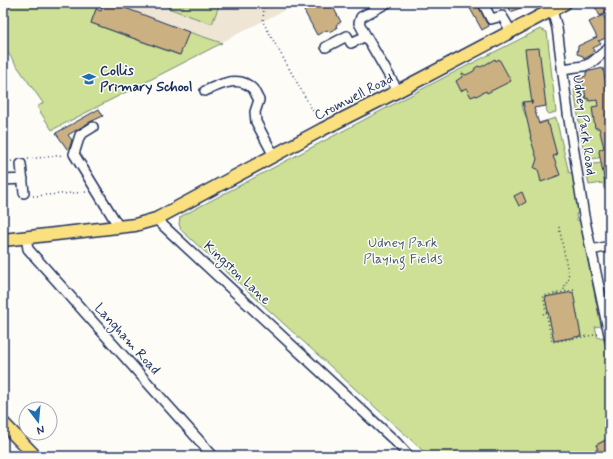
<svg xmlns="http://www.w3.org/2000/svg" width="613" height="459" font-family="Mynerve,sans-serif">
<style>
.built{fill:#eee5d4}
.green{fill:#cde095;stroke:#74887a}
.building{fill:#cbb081;stroke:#1b2f5e}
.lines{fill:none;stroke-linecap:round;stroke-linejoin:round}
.minor-casing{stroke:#1b2f5e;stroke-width:12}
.major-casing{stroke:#1b2f5e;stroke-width:15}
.path{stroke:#1b2f5e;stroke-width:1.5;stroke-dasharray:1 3;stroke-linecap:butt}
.minor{stroke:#fdfcf7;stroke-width:9}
.major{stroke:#fbe080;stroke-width:12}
.labels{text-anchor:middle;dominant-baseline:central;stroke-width:3;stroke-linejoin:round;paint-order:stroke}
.poi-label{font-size:14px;font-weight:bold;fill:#1b2f5e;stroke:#fdfcf7;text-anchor:start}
.street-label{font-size:14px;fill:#1b2f5e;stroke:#fdfcf7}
.park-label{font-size:14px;fill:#485b6c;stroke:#fdfcf7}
</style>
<rect width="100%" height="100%" fill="#fdfcf7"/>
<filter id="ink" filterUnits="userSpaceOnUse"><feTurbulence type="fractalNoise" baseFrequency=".025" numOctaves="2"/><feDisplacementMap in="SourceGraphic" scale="8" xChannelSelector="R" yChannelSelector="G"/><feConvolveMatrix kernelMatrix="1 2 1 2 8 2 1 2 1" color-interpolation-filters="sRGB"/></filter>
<g filter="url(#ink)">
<path class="built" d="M3,3h295l-246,127 -15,-23 6,-4 -40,-57z"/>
<path class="green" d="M3,3h96l-8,20 88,32 10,-23 33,11 -170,87 -15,-23 6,-4 -40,-57z
M170,3h50l-8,21 -44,-16z
M540,29l7,3 9,80 -7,2 -2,-2 -2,-12 -23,3 1,6 4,10 11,4 18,-5 13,55 4,-1 7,41 -4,1 1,6 3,1 21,105 -6,1 3,11 5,-1 7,28v82l-5,-7 -9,5 2,4 -12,7h-160l-5,-7 -240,-219 -2,-6 1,-7 267,-141z
M610,83v73l-25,4 -11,-70z
M610,162v26l-6,1 -1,-6 -14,2 -4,-20z"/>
<path class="building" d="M103,3h9l77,29 -9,23 -89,-32 5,-14 5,2z
M309,3h22l10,19 -5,3 1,3 -8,4 -2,-2 -10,5 -15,-28z
M467,3h10l9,19 3,4 -7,4z
M507,3h24l-20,9z
M598,3h12v8l-10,5 -6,-11z
M603,15l5,10 -2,1 4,10 -11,5 -1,-1 3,4 -8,4 1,3 -2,1 1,2 -9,5 -1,-3 -6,-2 1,-8 19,-9 -8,-15z
M539,48l7,58 -12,2 5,16 8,-3 1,4h1l8,30 -4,1 7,19 -19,7 -3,-13 -4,-1 3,-9 -7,-22h1l-8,-35 9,-1v3l-7,-55z
M495,59l1,2 3,-2 12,22 -24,12 -1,-2 -10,5v-1l-5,2 -5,-9 -5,3 -5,-10 6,-4v-4l4,2 8,-4 1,-3 3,-2 3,1z
M603,68l5,27 2,-1v95h-4l-7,-37 1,-3 4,-1 -5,-20h-4l-3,-21 6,-1 -1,-6 -8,1 -1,-3 -2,1 -2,-13 -7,1 -1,-8 10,-3v-4z
M99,109l4,7 -13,6 -22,13 4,5 -2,7 -3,2 -11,-16z
M522,192l4,10 -7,4 -5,-10z
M573,292l8,44 -27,5 -9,-44z
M606,440l4,7v9h-24l12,-7 -2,-4z"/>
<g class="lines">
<defs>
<path id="minor" d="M483,3l8,16 11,-3 9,15
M552,10l5,18 11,85 16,103 26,123
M366,36l-7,-13 2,-6 26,-14
M326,47l21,-11 4,7 15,-7 32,55
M562,69l22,-3 7,-3 19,-16
M205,91c14,-6 34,-17 48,-2 2,3 4,8 6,11l-4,12 1,10 18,34
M93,127l-13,8 -6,19 45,73
M21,164l3,29
M3,180l20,-1
M156,219l240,223 13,14
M26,237l2,12 185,207
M591,250l19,-4"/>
<path id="major" d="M3,240l132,-15 21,-6 167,-90 75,-38 167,-88
M3,423l32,33"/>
</defs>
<use href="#minor" class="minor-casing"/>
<use href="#major" class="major-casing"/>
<path class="path" d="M264,3l-1,19 55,98
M28,159l36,-4
M3,162l10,-1
M33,196l54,-4
M559,227l10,50 -5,10v4
M574,290l-31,6 9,46 48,-8
M543,314l5,-2"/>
<use href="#minor" class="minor"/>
<use href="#major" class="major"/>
</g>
</g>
<defs>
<symbol id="school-bare" viewBox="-9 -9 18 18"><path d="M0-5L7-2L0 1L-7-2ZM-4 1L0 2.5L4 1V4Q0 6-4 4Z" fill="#1f6fb2" stroke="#fdfcf7" stroke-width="2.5" paint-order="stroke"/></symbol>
</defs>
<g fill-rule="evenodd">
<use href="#school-bare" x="79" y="69" width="20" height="20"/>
</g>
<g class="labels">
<g class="poi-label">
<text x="100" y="71">Collis<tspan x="100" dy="16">Primary School</tspan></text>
</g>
<g class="street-label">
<text transform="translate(354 97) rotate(-27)">Cromwell Road</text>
<text transform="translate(584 125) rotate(82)">Udney Park Road</text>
<text transform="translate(237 273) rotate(43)">Kingston Lane</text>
<text transform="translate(127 339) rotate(48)">Langham Road</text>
</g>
<g class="park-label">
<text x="403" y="243">Udney Park<tspan x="403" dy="16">Playing Fields</tspan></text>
</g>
</g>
<rect width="613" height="459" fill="none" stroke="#fdfcf7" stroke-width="16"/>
<rect x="8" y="8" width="597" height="443" fill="none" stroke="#1b2f5e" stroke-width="1.5" filter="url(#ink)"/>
<g transform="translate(38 421) rotate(164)"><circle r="19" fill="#fdfcf7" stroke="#a3aaba"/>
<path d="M0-3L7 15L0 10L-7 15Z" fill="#1f6fb2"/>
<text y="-6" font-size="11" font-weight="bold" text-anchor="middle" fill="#1b2f5e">N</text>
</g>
</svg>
